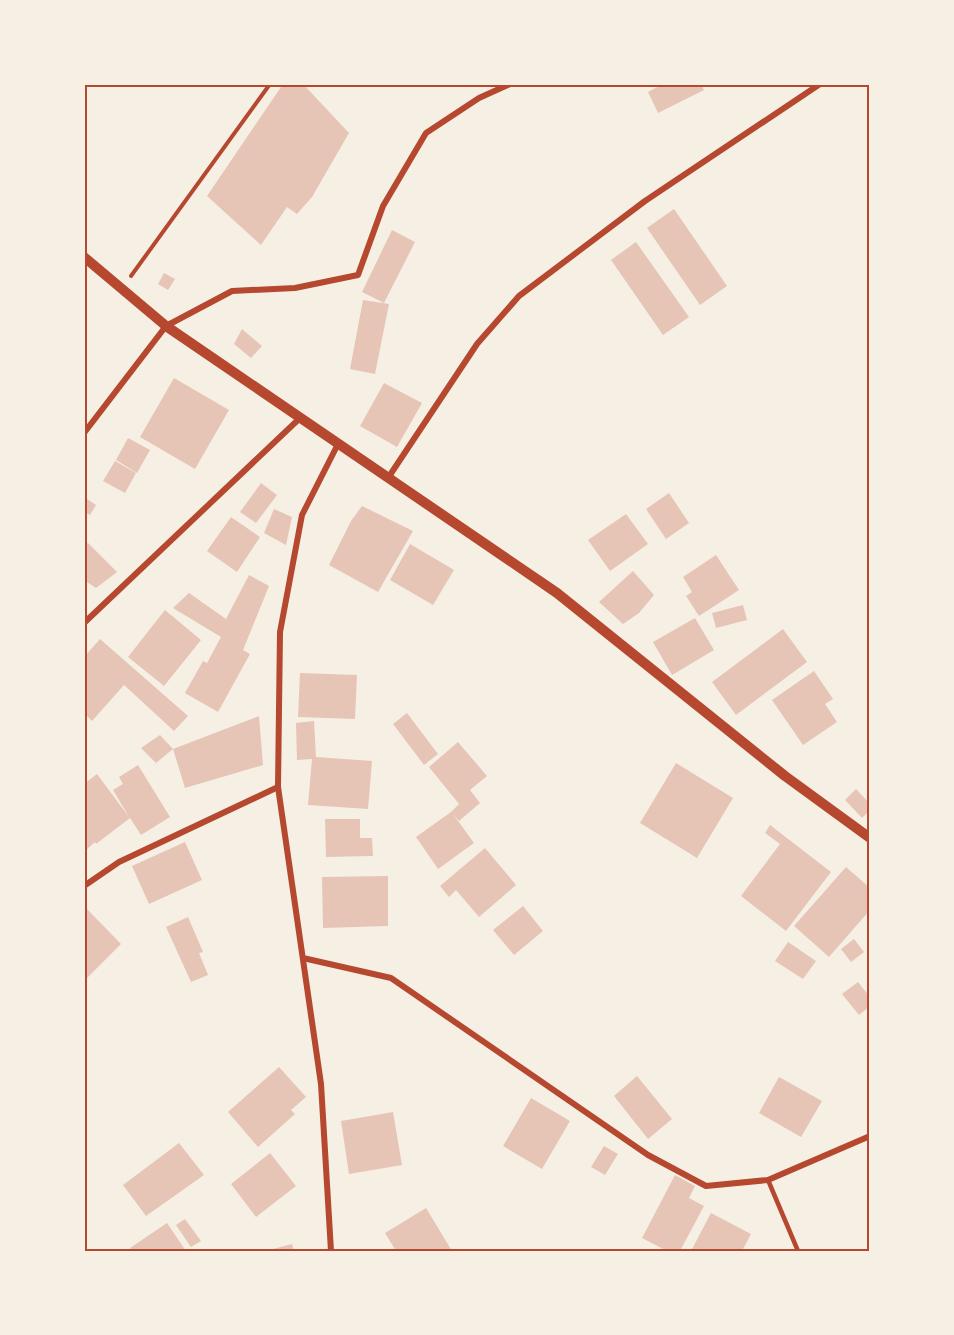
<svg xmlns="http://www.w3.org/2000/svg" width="954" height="1335" font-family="'Exo 2',sans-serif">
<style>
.building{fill:#e6c5b7}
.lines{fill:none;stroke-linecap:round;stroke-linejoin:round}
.path{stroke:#b5482f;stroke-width:4}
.service{stroke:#b5482f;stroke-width:4.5}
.minor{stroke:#b5482f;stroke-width:6}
.tertiary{stroke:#b5482f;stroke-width:10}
.neatline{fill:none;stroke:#b5482f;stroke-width:2}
</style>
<rect width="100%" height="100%" fill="#f6efe4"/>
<path class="building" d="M283,84h20l46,49 -37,64 -15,17 -10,-7 -26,38 -54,-49z
M663,84h38l3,6 -46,23 -10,-21z
M674,209l53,77 -27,19 -53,-77z
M392,230l23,12 -31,61 -22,-11z
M636,242l53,75 -26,18 -52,-75z
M164,273l11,6 -7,11 -10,-6z
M363,300l26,4 -14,70 -25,-5z
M242,329l20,17 -11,12 -17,-14z
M174,378l55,32 -34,59 -55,-32z
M384,383l38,20 -25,44 -37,-21z
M128,438l22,12 -13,23 -21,-13z
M115,461l21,12 -11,20 -22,-12z
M261,483l16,12 -21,28 -16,-11z
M669,493l20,30 -23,16 -20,-30z
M87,499l9,6 -6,10 -6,-3v-8z
M362,506l51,25 -35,61 -49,-27 22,-44z
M274,509l18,8 -6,28 -22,-12z
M626,514l22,30 -38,27 -22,-31z
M231,517l29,20 -23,35 -30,-21z
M88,543l29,29 -21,16 -12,-8v-34z
M410,544l44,26 -21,35 -43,-25z
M716,555l23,35 -40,26 -13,-20 6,-4 -9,-15z
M633,571l21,24 -15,18 -16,11 -24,-22z
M249,575l20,11 -26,64 7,4 -32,58 -33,-19 18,-32 4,2 14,-26 -48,-29 16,-15 37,26z
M743,605l4,15 -31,8 -4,-15z
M165,610l36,30 -37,46 -36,-29z
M695,618l19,32 -42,25 -19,-33z
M783,629l24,33 -71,53 -24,-33z
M100,639l88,77 -14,15 -50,-46 -32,36 -8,-8v-56z
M814,671l19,28 -8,5 12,18 -34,23 -31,-45z
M300,673l57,2 -2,44 -57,-2z
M407,713l31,41 -14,11 -31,-41z
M259,716l4,49 -78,23 -12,-39z
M314,721l2,36 56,4 -4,48 -60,-4 4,-46 -15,1 -1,-37z
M160,735l13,14 -17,14 -15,-15z
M458,742l29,34 -17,14 10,13 -21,18 -6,-7 21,29 -36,26 -22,-32 35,-25 8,-8 -30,-37z
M676,763l57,35 -36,60 -57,-35z
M138,765l32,52 -29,18 -11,-17 -34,26 -1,-2 -11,10v-23l5,5 -5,-6v-44l13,-10 32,43 -16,-27 10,-6 -4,-7z
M856,789l14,15v6l-8,8 -17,-18z
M325,819h35v19h12l1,18 -47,1z
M770,825l61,47 -45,59 -45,-35 39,-52 -15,-11z
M185,842l17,38 -53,24 -17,-38z
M485,848l31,37 -37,32 -23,-27 -7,7 -9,-11z
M846,867l24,21v22l-41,47 -35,-31z
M388,876v50l-65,2 -1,-51z
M523,906l20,25 -29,24 -21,-25z
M86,908l35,36 -37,37v-71z
M188,917l15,35 -4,1 9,22 -17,7 -25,-55z
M854,939l10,13 -13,10 -10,-13z
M788,942l28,19 -13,18 -28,-18z
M858,982l12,15v9l-11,9 -17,-21z
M279,1067l27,30 -15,13 4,4 -37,33 -30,-35z
M637,1076l35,43 -24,20 -34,-43z
M779,1077l43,24 -21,36 -42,-24z
M531,1098l39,23 -28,48 -39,-23z
M393,1112l9,53 -53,9 -8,-53z
M179,1143l25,32 -58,41 -23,-31z
M604,1146l14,8 -13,21 -14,-8z
M270,1153l26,33 -40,31 -25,-33z
M675,1175l20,11 -6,12 15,8 -24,45h-13l-25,-13z
M426,1208l26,43h-56l-11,-18z
M711,1213l40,21 -9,17h-51z
M185,1219l16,22 -10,6 -15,-22z
M167,1223l19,28h-54l-2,-3z
M292,1244l2,7h-25v-1z"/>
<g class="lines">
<path class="path" d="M131,276l139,-192"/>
<path class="service" d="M768,1180l30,71"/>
<path class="minor" d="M84,433l82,-107 66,-35 63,-3 63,-13 25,-69 43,-73 53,-35 31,-14
M388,478l89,-134 42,-48 126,-95 175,-117
M84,623l216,-205
M84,886l35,-24 159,-75
M303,958l88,20 257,177 58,31 62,-6 102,-44
M331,1251l-10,-167 -43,-297 2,-155 22,-117 36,-71"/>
<path class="tertiary" d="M84,257l82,69 391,267 228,183 85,62"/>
</g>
<rect width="954" height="1335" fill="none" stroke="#f6efe4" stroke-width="171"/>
<rect x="86" y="86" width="782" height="1164" class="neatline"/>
</svg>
